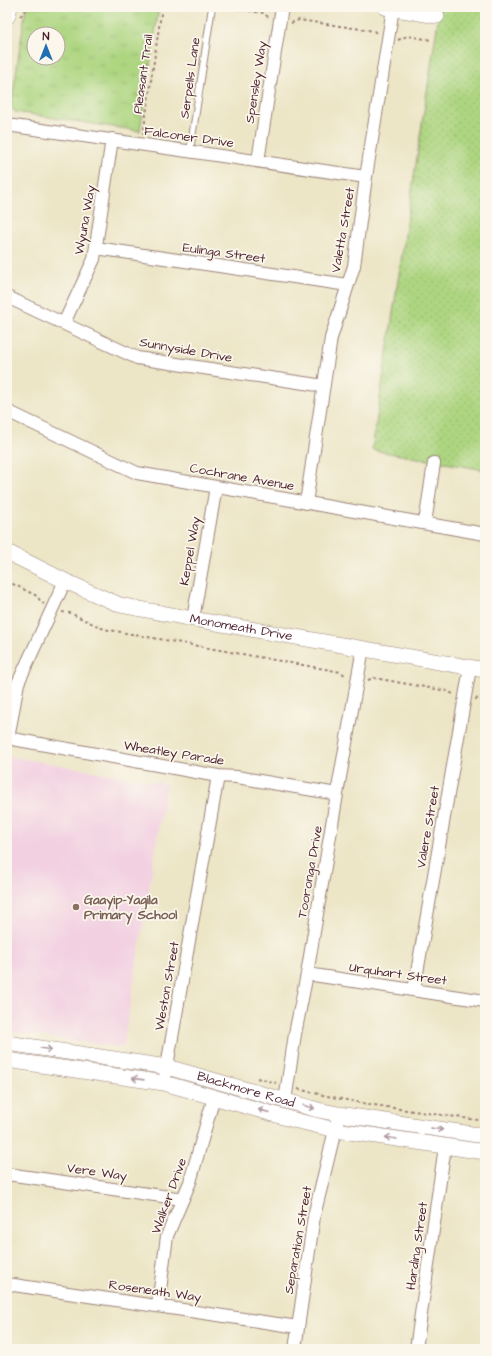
<svg xmlns="http://www.w3.org/2000/svg" width="492" height="1356" font-family="'Architects Daughter',sans-serif">
<style>
.built{fill:#f2cfe1}
.grass{fill:url(#grass-dots);stroke:#7c7a56}
.park{fill:url(#park-tufts);stroke:#7c7a56;fill-rule:evenodd}
.lines{fill:none;stroke-linecap:round;stroke-linejoin:round}
.service-casing{stroke:#9b8278;stroke-width:8}
.minor-casing{stroke:#9b8278;stroke-width:14}
.tertiary-casing{stroke:#9b8278;stroke-width:16}
.path{stroke:#9b8278;stroke-width:2;stroke-dasharray:3 3;stroke-linecap:butt}
.service{stroke:#fff;stroke-width:6}
.minor{stroke:#fff;stroke-width:12}
.tertiary{stroke:#fff;stroke-width:15}
.oneway{stroke:#ae9aa0}
.education-dot{fill:#8d6e63;stroke:#fbf7ec;stroke-width:1.5}
.labels{text-anchor:middle;dominant-baseline:central;stroke-width:3.5;stroke-linejoin:round;paint-order:stroke}
.street-label{font-size:13px;fill:#4a1f2b;stroke:#fbf7ec}
.education-label{font-size:13px;font-weight:bold;fill:#785e54;stroke:#fbf7ec;text-anchor:start}
</style>
<defs>
<pattern id="grass-dots" width="8" height="8" patternUnits="userSpaceOnUse"><rect width="8" height="8" fill="#aed681"/><path d="M2 2h.1M6 6h.1" fill="none" stroke="#97b770" stroke-width="1.8" stroke-linecap="round"/></pattern>
<pattern id="park-tufts" width="24" height="20" patternUnits="userSpaceOnUse"><rect width="24" height="20" fill="#aed681"/><path d="M3 7l-1-3M5 7V3M7 7l1-3M15 17l-1-3M17 17v-4M19 17l1-3" fill="none" stroke="#97b770"/></pattern>
</defs>
<rect width="100%" height="100%" fill="#fbf7ec"/>
<filter id="ink" filterUnits="userSpaceOnUse"><feTurbulence type="fractalNoise" baseFrequency=".025" numOctaves="2"/><feDisplacementMap in="SourceGraphic" scale="8" xChannelSelector="R" yChannelSelector="G"/><feConvolveMatrix kernelMatrix="1 2 1 2 8 2 1 2 1" color-interpolation-filters="sRGB"/></filter>
<filter id="wash" filterUnits="userSpaceOnUse"><feTurbulence type="fractalNoise" baseFrequency=".012" numOctaves="4" result="noise"/><feDisplacementMap in="SourceGraphic" scale="16" xChannelSelector="R" yChannelSelector="G"/><feGaussianBlur stdDeviation="0.9" result="paint"/><feColorMatrix in="noise" values="0 0 0 0 0 0 0 0 0 0 0 0 0 0 0 0 0 1.4 0 .05"/><feComposite in="paint" operator="in"/></filter>
<g filter="url(#wash)">
<rect width="100%" height="100%" fill="#ece5c6"/>
<path class="built" d="M7,756l159,28 -43,264 -116,-17z"/>
<path class="grass" d="M440,7h45v463l-113,-20z"/>
<path class="park" d="M26,7h133l-19,124 -125,-19 -4,-5zM34,34h24v24h-24z"/>
</g>
<g filter="url(#ink)">
<g class="lines">
<defs>
<path id="service" d="M190,151l22,-144"/>
<path id="minor" d="M7,125l359,52
M258,161l24,-154
M96,248l252,37
M7,297l130,61 187,28
M64,323l30,-64 18,-120
M7,411l130,62 348,61
M306,503l25,-165 23,-72 12,-89 27,-169
M425,523l9,-60
M193,619l23,-132
M7,738l211,38 19,1 100,17
M8,739l10,-56 47,-102
M307,974l178,27
M414,990l56,-322
M164,1083l54,-307
M285,1101l10,-67 12,-60 30,-180 26,-146
M7,1174l176,25
M7,1284l291,43
M158,1305l9,-69 23,-54 24,-85
M295,1349l19,-133 23,-94
M416,1349l29,-203"/>
<g id="tertiary">
<path d="M385,7l52,9"/>
<path d="M7,17l3,-10"/>
<path id="s1" d="M7,552l58,29 55,24 73,14 292,51"/>
<path id="s2" d="M7,1043l160,24 151,43 20,4 147,22"/>
<path d="M7,1060l157,23 134,38 38,9 149,22"/>
</g>
</defs>
<use href="#service" class="service-casing"/>
<use href="#minor" class="minor-casing"/>
<use href="#tertiary" class="tertiary-casing"/>
<path class="path" d="M219,7l45,6 6,6
M20,16l4,-3 2,-6
M291,23l8,-3 75,11 3,3
M398,40l9,-4 25,4
M143,135l19,-128
M7,581l30,15 4,6 3,2
M62,612l8,1 34,16 237,43 5,4
M368,680l6,-2 73,13 8,4
M475,699l10,-2
M257,1078l19,5
M298,1089c61,16 124,23 187,32"/>
<use href="#service" class="service"/>
<use href="#minor" class="minor"/>
<use href="#tertiary" class="tertiary"/>
</g>
<defs><path id="oneway-shaft" d="M-6 0H5M1.5-3L5.5 0L1.5 3" fill="none" stroke-width="1.6" stroke-linecap="round" stroke-linejoin="round"/></defs>
<g class="oneway">
<use href="#oneway-shaft" transform="translate(46 1049) rotate(9)"/>
<use href="#oneway-shaft" transform="translate(138 1079) rotate(-172)"/>
<use href="#oneway-shaft" transform="translate(309 1107) rotate(16)"/>
<use href="#oneway-shaft" transform="translate(264 1111) rotate(-164)"/>
<use href="#oneway-shaft" transform="translate(437 1129) rotate(8)"/>
<use href="#oneway-shaft" transform="translate(391 1138) rotate(-171)"/>
</g>
</g>
<circle class="education-dot" cx="76" cy="907" r="4"/>
<g class="labels">
<g class="street-label">
<text transform="translate(143 74) rotate(-82)">Pleasant Trail</text>
<text transform="translate(190 78) rotate(-82)">Serpells Lane</text>
<text transform="translate(256 82) rotate(-81)">Spensley Way</text>
<text transform="translate(189 137) rotate(8)">Falconer Drive</text>
<text transform="translate(85 220) rotate(-80)">Wyuna Way</text>
<text transform="translate(343 230) rotate(-80)">Valetta Street</text>
<text transform="translate(224 253) rotate(8)">Eulinga Street</text>
<text transform="translate(186 350) rotate(10)">Sunnyside Drive</text>
<text transform="translate(242 477) rotate(10)">Cochrane Avenue</text>
<text transform="translate(190 551) rotate(-80)">Keppel Way</text>
<text stroke="none"><textPath href="#s1" startOffset="248">Monomeath Drive</textPath></text>
<text transform="translate(174 753) rotate(9)">Wheatley Parade</text>
<text transform="translate(428 827) rotate(-80)">Valere Street</text>
<text transform="translate(310 872) rotate(-80)">Tooronga Drive</text>
<text transform="translate(398 974) rotate(8)">Urquhart Street</text>
<text transform="translate(167 986) rotate(-80)">Weston Street</text>
<text stroke="none"><textPath href="#s2" startOffset="244">Blackmore Road</textPath></text>
<text transform="translate(97 1172) rotate(8)">Vere Way</text>
<text transform="translate(169 1196) rotate(-70)">Walker Drive</text>
<text transform="translate(298 1240) rotate(-80)">Separation Street</text>
<text transform="translate(417 1246) rotate(-82)">Harding Street</text>
<text transform="translate(155 1291) rotate(8)">Roseneath Way</text>
</g>
<g class="education-label">
<text x="84" y="900">Gaayip-Yagila<tspan x="84" dy="15">Primary School</tspan></text>
</g>
</g>
<rect width="492" height="1356" fill="none" stroke="#fbf7ec" stroke-width="24"/>
<g transform="translate(46 46)"><circle r="19" fill="#fbf7ec" stroke="#b4a19f"/>
<path d="M0-3L7 15L0 10L-7 15Z" fill="#1f6fb2"/>
<text y="-6" font-size="11" font-weight="bold" text-anchor="middle" fill="#4a1f2b">N</text>
</g>
</svg>
